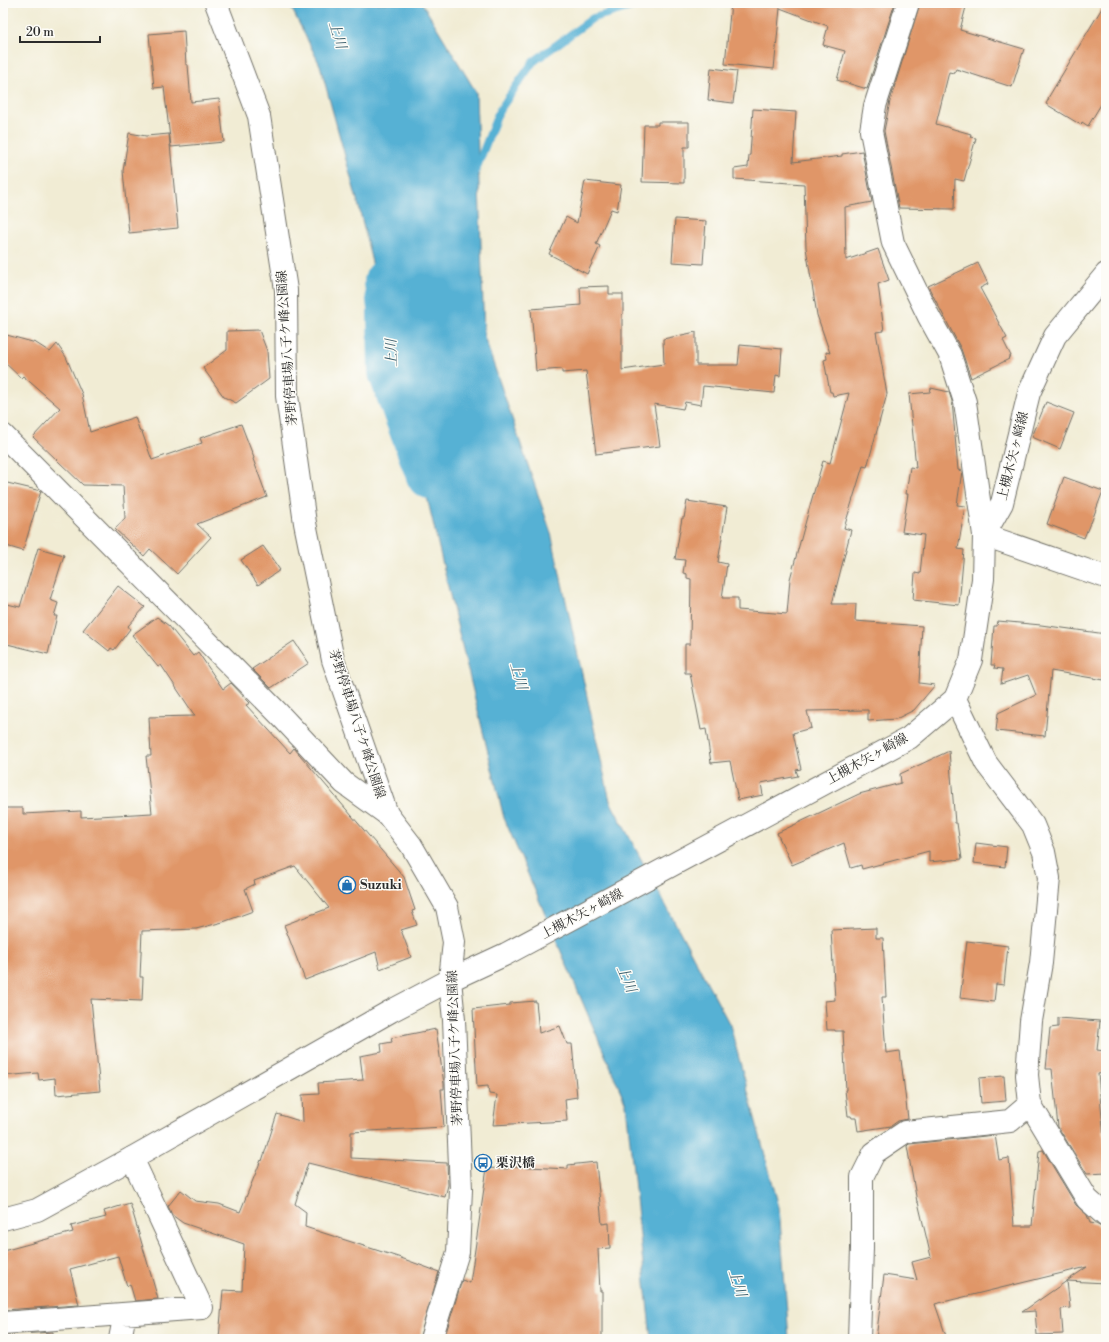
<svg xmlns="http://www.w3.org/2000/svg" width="1109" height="1342" font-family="'Libre Bodoni','Noto Serif JP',serif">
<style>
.water{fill:#57b1d4;stroke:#416e80}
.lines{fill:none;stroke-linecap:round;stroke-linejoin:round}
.stream{stroke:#57b1d4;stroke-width:8}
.river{stroke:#57b1d4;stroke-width:48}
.building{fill:#e09667}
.minor-casing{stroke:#706f66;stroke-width:24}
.tertiary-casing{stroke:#706f66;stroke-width:24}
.secondary-casing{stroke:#706f66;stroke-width:24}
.minor{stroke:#fff;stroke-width:22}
.tertiary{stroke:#fff;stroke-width:22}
.secondary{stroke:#fff;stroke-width:22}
.labels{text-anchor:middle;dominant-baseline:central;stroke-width:3;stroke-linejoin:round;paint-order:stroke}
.street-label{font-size:13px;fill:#2b2b2b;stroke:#fdfcf7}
.poi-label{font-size:13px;font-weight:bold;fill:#2b2b2b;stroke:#fdfcf7;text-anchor:start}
.water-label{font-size:14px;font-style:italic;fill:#3d616f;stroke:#fdfcf7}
</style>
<rect width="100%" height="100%" fill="#fdfcf7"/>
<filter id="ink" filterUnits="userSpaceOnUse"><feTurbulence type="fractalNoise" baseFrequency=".025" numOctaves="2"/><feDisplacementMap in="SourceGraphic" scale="8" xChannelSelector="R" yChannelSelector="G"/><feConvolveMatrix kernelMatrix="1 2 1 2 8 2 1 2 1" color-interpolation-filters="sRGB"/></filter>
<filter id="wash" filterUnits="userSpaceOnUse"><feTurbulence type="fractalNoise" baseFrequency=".012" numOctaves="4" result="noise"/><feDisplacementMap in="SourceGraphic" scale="16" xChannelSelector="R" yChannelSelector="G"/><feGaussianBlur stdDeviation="0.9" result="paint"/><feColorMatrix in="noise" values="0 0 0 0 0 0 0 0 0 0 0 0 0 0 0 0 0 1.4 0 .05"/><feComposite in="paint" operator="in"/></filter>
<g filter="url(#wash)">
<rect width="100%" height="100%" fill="#f1ecd4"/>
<path class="water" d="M289,3h133l54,89 8,244 67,197 59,268 120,224 49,182 10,132h-138l-25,-235 -122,-286 -46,-189 -99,-422 -39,-142z"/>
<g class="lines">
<path class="stream" d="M475,172l24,-61 34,-49 60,-44 52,-15
M392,372l7,-18"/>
<path class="river" d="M388,282l3,26 1,64 38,103"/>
</g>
<g id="blocks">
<path class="building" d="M731,3h164l-28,86 -30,-9 8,-29 -22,-6 5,-19 -48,-18 -6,61 -49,-5z
M920,3h47l-7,27 64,19 -12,38 -56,-18 -2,4 -5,-1 -13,52 35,10 -1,3 6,1 -12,43 -9,-2 -1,30 -55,-1 -15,-77 6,-30z
M1105,3l1,93 -18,30 -6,-4 -1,3 -35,-21 3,-6h-1z
M184,31l2,34h2l3,37 28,-3 5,43 -53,5 -7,-60 -10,1 -5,-54z
M711,68l26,3 -4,32 -25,-3z
M753,109l43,3 -3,50 49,-6v-2l20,-3 10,51 -27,5 1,53 32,-11 11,31 -11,4 6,47 -8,1 11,62 -20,73 -4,-1 -19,62 7,2 -19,74h24l-1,17 67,5 -3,57 16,2 -21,25 -18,9 -28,2v-11l-61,1 4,17 -18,5 8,36 -5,1 2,6 -37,7 2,12 -25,5 -8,-39 -19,2 -5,-34 -5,1 -11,-57h-5v-29h5l1,-65 -4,-1v-4l-4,-1 2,-13 -10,-1 7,-41h2l3,-17 40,6 -9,55 9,2 -5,34h16v12l49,4 3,-35 21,-77 12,-41 7,2 19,-70 -16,3 -1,-4h-2l-6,-32 3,-1 -1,-7 4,1 -13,-38 -11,-67 -2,-64 -70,-5v-10l14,-2 1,-12h1z
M658,122h31v25h-5v36l-42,-1 2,-57h14z
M129,133l17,3 23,-2 9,94 -49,5 -6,-62z
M585,181l36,4 -4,26 -6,-2 -15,35 4,2 -13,28 -38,-20 17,-37 11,6z
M675,219l31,2 -3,43 -31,-2z
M978,263l10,21 -8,4 27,50 -4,2 8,16 -3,2 1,1 -38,19 -10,-29 -33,-63z
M609,286v8h14v20h-1v56l42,-6 -1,-25 33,-7v33h42l2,-20 42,4 -2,27 -4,-1 -2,18 -71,-7 -2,19 -16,-3 -2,7 -29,-5 6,42 -64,8 -10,-83 -24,2v-4l-26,2 -5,-62 50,-4 -1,-18z
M259,330l8,21 2,28 -33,24 -12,-6 -21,-29 24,-18v-19z
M3,334l33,9 14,9 7,-8 9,13 16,37 8,38 45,-15 5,15h2l10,28 50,-17 -2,-5 41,-14 13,34 -1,1 14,38 -70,27 14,13 -34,37 -27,-25 -6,7 -29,-27 10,-11 -2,-32 -40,-1 -50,-48 27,-29 -37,-32 -2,2 -18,-17z
M931,388l18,4 3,9 6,69 4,1 -5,34 8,1 -7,43 6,1 -5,55 -46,-5 2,-27 5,1 4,-39 -22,-3 6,-38h-2l4,-27 6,1 -7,-74 21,-2z
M1046,402l28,11 -14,36 -28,-12z
M1064,477l39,14 -12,32h-1l-6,15 -37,-14z
M3,482l38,9 -18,60 -20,-6z
M263,546l17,24 -22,15 -17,-25z
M38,548l26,7 -14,45 8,3 -4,13h3l-9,38 -45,-11v-40l17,4z
M118,586l27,21 -17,19 2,3 -16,21 -3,-2 -2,3 -26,-21z
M157,617l12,9 24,30 5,-4 25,37 8,-6 19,20 -4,2 44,48 4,-5 110,129 11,33 -3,1 5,14 -16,5 10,27 -31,12 -4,-17 -71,28 -21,-55 45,-17 -34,-42 -41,15 1,3 -10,5 8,22 -30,11 -27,7 -54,2 -2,46h3l-1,24 -51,-2 9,92 -44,4 -1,-17 -16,2 -1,-7 -35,3v-268h20v6l58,-3v6l71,-4 -6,-57h5l-2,-39 46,-1 -34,-51 -3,2 -26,-32z
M998,621l43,4 65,9v30l-2,16 -53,-9 -6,65 -49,-5 2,-18 38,-18 -8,-20 -27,9 2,-15 -9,-1 1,-3h-4l3,-39h3z
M294,641l15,22 -38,25 -19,-19z
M949,751l6,72h2l5,36 -33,3v-11l-67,18 -1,-4 -10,3 -7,-25 -52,22 -15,-32 82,-39 42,-11 -1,-9z
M976,843l31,4 -2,20 -31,-4z
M876,928v10h7l3,59h-4l4,56 14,-2 8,68 -10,2 -7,5 -33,5 -2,-13h-4l-1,-2h-3l-3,-26h1l-3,-59h-8v-1h-8l-2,-29 10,-1 -4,-70z
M967,941l41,5 -4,39 -8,-1 -2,18 -34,-4z
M536,1001l3,32 21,-7 7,18h5l5,53 -12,2 2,22 -74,4 4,-30 -8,-1 -1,-8 -11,1 -4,-78 37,-4v-2z
M1058,1018l42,3 -3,29 7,1v22l-6,1 7,75 1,-1v25l-19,1 -29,-47 -6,-58h-6l4,-41 8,-1z
M436,1029l8,55v5h-3l3,38 -93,5v26l96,5 1,22 -3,12 -137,-34 -13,41 11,8 -1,15 96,31 38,14 -20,67h-200l4,-49 19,1 2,-47 -61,-21 -11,-8 -4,-9 13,-16 14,11 24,3 21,8 21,-52 1,1 15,-47 26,8 -1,-27 17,-1 -1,-11 45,-3 -3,-24 22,-4 -1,-8 11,-2 -1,-4z
M1004,1076l2,25 -25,2 -2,-25z
M995,1135l4,25 10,-2 5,68h18l7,-75 4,-1 33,55 11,10 3,8 6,1 7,4h3v55l-39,-2 3,27 -9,1 2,25 -26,1 -2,-24 -13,1 65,-45 -152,37 12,35h-71l8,-64 33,5 -5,-18 19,-5 -13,-55h-1l-10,-56 2,-2z
M596,1162l6,62 7,-1 1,25 -12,1 2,42h2v48h-158l18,-59 8,3 17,-115 21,1 1,-3 59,3v-4z
M130,1203l28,96 -23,2 -5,-17 -3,2 -9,-30 -48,13 9,36 -76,5v-59l70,-19 -2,-6 35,-9 -2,-6z
M53,1332v7h-50v-4z"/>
</g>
</g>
<g filter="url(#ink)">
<use href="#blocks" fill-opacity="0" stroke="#706f66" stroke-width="1"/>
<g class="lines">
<defs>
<path id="minor" d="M908,3l-33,103 -4,25 22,112 36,74 21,38 15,47 19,133 122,42
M3,435l276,279 65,69 43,31
M955,699l31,64 47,62 11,27 5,26 -8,85 -10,58 -4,54 3,29 57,95 19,17
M3,1323l199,-15 -70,-150
M120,1339l5,-25
M859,1339l3,-91v-71l12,-24 31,-21 105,-11 20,-17"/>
<path id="tertiary" d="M3,1219l34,-9 95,-52 259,-147 59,-31"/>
<path id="secondary" d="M216,3l43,113 27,174 1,106 18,127 28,137 54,154 24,31 36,62 7,35 -4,38 4,40 7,170 -3,62 -27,87
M450,980l56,-26 403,-216 46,-39 16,-39 12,-81 1,-44 18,-32 27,-110 26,-57 51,-62"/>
</defs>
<use href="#minor" class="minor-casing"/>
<use href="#tertiary" class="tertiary-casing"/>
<use href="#secondary" class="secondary-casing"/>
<use href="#minor" class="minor"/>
<use href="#tertiary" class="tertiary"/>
<use href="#secondary" class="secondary"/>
</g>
</g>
<defs>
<symbol id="shop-ring" viewBox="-11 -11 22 22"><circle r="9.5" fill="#fdfcf7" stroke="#1f6fb2" stroke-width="1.5"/><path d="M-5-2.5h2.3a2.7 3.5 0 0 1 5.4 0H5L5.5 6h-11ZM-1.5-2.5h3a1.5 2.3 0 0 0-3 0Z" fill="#1f6fb2"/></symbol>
<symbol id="bus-ring" viewBox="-11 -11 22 22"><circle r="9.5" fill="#fdfcf7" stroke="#1f6fb2" stroke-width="1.5"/><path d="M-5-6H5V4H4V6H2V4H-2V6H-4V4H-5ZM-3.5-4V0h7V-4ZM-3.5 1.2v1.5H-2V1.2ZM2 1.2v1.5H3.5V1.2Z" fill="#1f6fb2"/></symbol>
</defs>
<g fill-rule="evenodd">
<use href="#shop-ring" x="337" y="875" width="20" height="20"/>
<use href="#bus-ring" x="473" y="1153" width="20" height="20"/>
</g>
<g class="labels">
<g class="street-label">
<text transform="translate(287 348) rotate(-94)">茅野停車場八子ケ峰公園線</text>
<text transform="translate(1013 456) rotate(-76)">上槻木矢ヶ崎線</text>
<text transform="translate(357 724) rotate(72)">茅野停車場八子ケ峰公園線</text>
<text transform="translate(867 759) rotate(-29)">上槻木矢ヶ崎線</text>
<text transform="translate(582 914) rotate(-28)">上槻木矢ヶ崎線</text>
<text transform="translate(455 1048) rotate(-92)">茅野停車場八子ケ峰公園線</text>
</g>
<g class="poi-label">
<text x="360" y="885">Suzuki</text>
<text x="496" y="1163">栗沢橋</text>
</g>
<g class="water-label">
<text transform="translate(337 35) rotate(73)">上川</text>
<text transform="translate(392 353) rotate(-92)">上川</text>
<text transform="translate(518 676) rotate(74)">上川</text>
<text transform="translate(626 979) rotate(66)">上川</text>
<text transform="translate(737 1283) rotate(72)">上川</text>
</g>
</g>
<rect width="1109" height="1342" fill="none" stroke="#fdfcf7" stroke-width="16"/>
<path d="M20 36v6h80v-6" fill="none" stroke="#2b2b2b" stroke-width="2"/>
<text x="26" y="36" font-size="12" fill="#2b2b2b" stroke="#fdfcf7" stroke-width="3" paint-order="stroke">20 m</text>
</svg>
